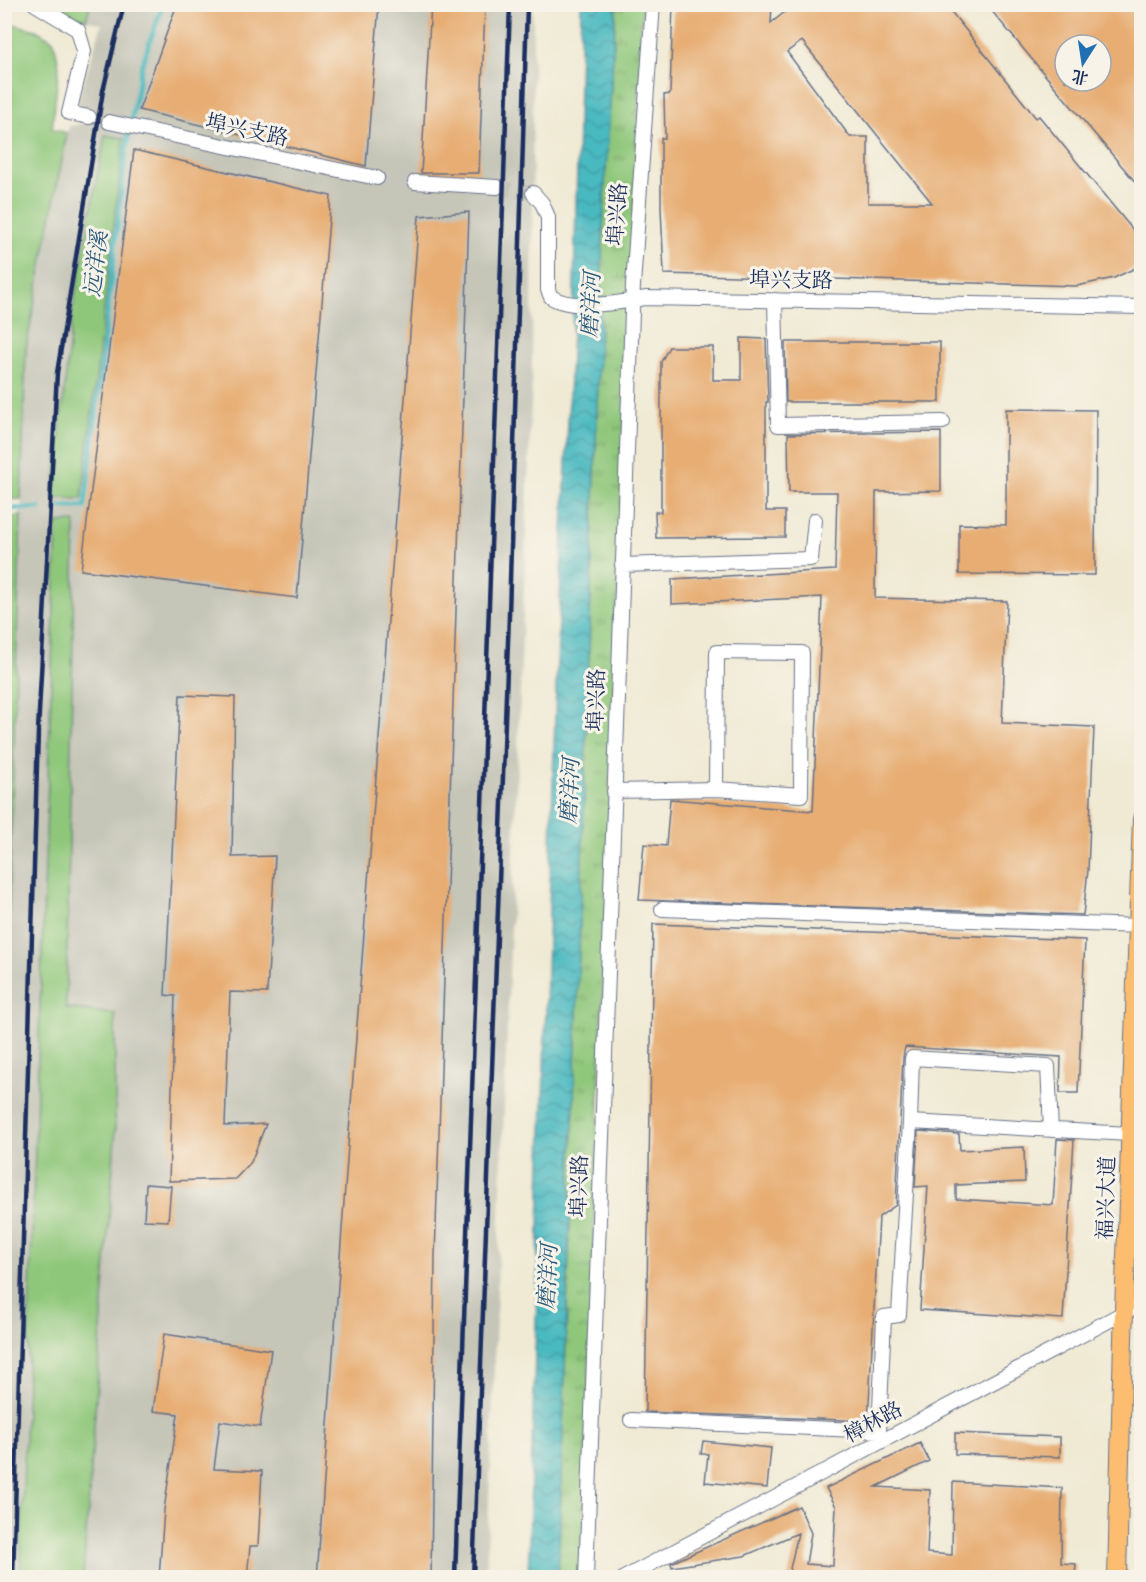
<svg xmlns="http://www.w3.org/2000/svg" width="1146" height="1582" font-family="Alegreya,'Noto Serif SC',serif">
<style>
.railway{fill:#c5c5b8}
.green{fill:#8fc77a;stroke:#557b6c;stroke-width:1.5}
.park{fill:url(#park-tufts);stroke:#557b6c;stroke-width:1.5}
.water{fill:url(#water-waves);stroke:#32748f;stroke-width:1.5}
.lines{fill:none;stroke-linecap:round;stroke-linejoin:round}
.stream{stroke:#4ab9c0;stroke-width:4.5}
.building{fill:#e7ad73;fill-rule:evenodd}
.minor-tunnel{stroke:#c5c5bc;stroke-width:14;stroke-dasharray:14 7;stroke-linecap:butt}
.minor-casing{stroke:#667087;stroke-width:16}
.major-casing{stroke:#667087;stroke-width:20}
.minor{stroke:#fff;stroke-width:14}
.major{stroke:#fcbd6f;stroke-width:18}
.rail{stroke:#1b2f5e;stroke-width:4.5}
.labels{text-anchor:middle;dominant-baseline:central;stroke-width:6;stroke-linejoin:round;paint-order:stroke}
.street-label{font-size:21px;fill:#1b2f5e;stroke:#f7f3e8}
.water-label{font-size:22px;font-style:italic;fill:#29587b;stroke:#f7f3e8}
</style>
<defs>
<pattern id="park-tufts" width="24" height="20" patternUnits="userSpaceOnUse" patternTransform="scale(1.5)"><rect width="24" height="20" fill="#8fc77a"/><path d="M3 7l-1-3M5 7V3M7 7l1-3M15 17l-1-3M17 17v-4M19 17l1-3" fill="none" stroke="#74a267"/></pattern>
<pattern id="water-waves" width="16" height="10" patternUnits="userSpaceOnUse" patternTransform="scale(1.5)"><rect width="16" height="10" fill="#4ab9c0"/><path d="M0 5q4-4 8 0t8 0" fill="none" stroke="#3d979f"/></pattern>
</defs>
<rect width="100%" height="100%" fill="#f7f3e8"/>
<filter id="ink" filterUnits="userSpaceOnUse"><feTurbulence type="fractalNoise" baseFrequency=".0167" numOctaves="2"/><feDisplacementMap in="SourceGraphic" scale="12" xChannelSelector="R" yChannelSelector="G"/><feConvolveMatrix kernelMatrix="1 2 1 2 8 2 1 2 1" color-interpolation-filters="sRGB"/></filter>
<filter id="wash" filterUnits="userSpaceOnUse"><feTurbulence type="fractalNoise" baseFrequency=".008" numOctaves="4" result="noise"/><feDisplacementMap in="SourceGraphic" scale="24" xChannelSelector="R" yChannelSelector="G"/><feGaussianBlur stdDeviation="1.35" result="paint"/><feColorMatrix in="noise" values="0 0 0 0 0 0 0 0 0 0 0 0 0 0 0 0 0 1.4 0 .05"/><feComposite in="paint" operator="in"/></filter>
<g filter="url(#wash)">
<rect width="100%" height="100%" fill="#f0ead4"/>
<path class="railway" d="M90,5h443l-1,375 -46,1197 -481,1v-561l21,-669 41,-215 2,-7 18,-3 2,-13 -9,-3 -2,-6 24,-77 -16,-4z"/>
<path class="green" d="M51,5h39l-4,15z
M5,22l31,8 18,11 5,25 -7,63 15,4 -41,215 -5,151 -16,1z
M105,135l19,3 -42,361 -29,-1 20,-190z
M21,515l-16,502 -1,-497z
M75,522l-9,486 49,6v124l-32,439h-63l37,-1054z"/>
<path class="park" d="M616,5h27l-27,616 -34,956 -24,1 46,-1377z"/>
<path class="water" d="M581,5h35l-12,196 -46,1376 -30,1 28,-891 18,-400z"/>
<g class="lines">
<path class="stream" d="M60,507h25l41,-358 16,-85 21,-60
M4,509l36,-1"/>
</g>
<g id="blocks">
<path class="building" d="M177,4h202l-13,162 -227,-56z
M431,4h54l-6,169h-58z
M673,4h99l-1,19 24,-19h150l91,114 3,-2 103,125v24l-28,13 -37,8 -413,-12 -3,-66v-70h4l-1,-43 6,-1zM802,41l92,115 38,47h-64v-66h-18l-63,-85z
M986,4h156v186l-92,-109zM1065,45h36v36h-36z
M134,150l197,46 -34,402 -216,-28z
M469,212l-34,1044 -4,322h-114l35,-488 67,-874z
M741,338l25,1 2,63h-2v109h19v26l-129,1 -1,-26h6v-150l8,-15h44v33h28z
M785,342h155v60h-154z
M1006,409l90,1 -1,165 -136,-1v-50l47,1z
M941,432v59l-65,1 -1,106 132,3 -5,122 92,4 -6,143 -5,45 -444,-15 5,-56 22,2 4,-47 143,12 9,-214 -150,7v-25l163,-9 2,-78h-48l-1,-58z
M180,695l55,2 -3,160 43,-1 -8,137 -37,-1 -5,134 41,-2 -15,38 -16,17 -66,2 6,-185 -10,-1z
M653,924l432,16 -7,153h-18l1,-36 -156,-10 -2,11 -7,147 -17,12 -11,204 -223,-9z
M918,1131l41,3 1,16 64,-3 1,35 -69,3v14l97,6 4,-66 17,1 -11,179 -143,-9 8,-124 -13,1z
M146,1184l25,2 -3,35 -24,-1z
M164,1334l107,16 -11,77 -40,-6 -6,48 48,2 -4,75h-8l-3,32h-88l5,-68 14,-96 -25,-3z
M955,1433l105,4v20l-105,-3z
M703,1441l68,7 -4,40 -62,-6 3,-28h-7z
M920,1443l9,18 -53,26 54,3 -3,63 25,2 1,-73 109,6 -1,75 15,1 -1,14h-287l10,-45 -54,23 -72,11 -1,-4 128,-57 12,27 -5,31 27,2 3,-59 -10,-19z"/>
</g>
</g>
<g filter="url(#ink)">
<use href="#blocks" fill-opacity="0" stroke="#667087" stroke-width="1.5"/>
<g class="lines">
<path class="minor-tunnel" d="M377,178l38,4
M497,187l36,6"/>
<defs>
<path id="minor" d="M35,4l43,26 6,21 -15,62 20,4
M109,122l268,56
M415,182l82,5
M533,193l9,10 6,14v73l3,7c22,14 69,6 94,1l497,9
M775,300l3,125 165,-3
M622,565l189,-6 4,-39
M717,652l85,1 -1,142 -85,-6z
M614,791l102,-2
M662,909l477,17
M910,1122l2,-64 136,8 3,64
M631,1420l248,11 5,-114 15,-2 11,-193 220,12
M586,1578l47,-1293 20,-281
M624,1578l518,-275"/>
<path id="major" d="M1117,1578l6,-239 19,-520"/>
</defs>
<use href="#minor" class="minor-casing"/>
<use href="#major" class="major-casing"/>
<use href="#minor" class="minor"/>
<use href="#major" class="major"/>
<path class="rail" d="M13,1578l25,-847 19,-358 46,-282 21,-87
M455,1578l55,-1574
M473,1578l36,-963 18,-611"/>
</g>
</g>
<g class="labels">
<g class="street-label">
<text transform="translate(247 130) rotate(12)">埠兴支路</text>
<text transform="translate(617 214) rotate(-86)">埠兴路</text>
<text transform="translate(791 280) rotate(1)">埠兴支路</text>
<text transform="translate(596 700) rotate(-88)">埠兴路</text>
<text transform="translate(579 1186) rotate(-88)">埠兴路</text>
<text transform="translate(1106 1198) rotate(-88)">福兴大道</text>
<text transform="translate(873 1422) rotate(-28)">樟林路</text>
</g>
<g class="water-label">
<text transform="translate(96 264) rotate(-83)">远洋溪</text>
<text transform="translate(591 305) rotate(-87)">磨洋河</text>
<text transform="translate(570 791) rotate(-87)">磨洋河</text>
<text transform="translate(548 1277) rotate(-87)">磨洋河</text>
</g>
</g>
<rect width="1146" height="1582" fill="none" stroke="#f7f3e8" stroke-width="24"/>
<g transform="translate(1083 63) rotate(192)"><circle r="28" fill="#f7f3e8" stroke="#9fa5b1" stroke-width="1.5"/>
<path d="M0-4.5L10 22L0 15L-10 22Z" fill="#1f6fb2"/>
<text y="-9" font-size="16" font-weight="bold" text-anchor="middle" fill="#1b2f5e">北</text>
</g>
</svg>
